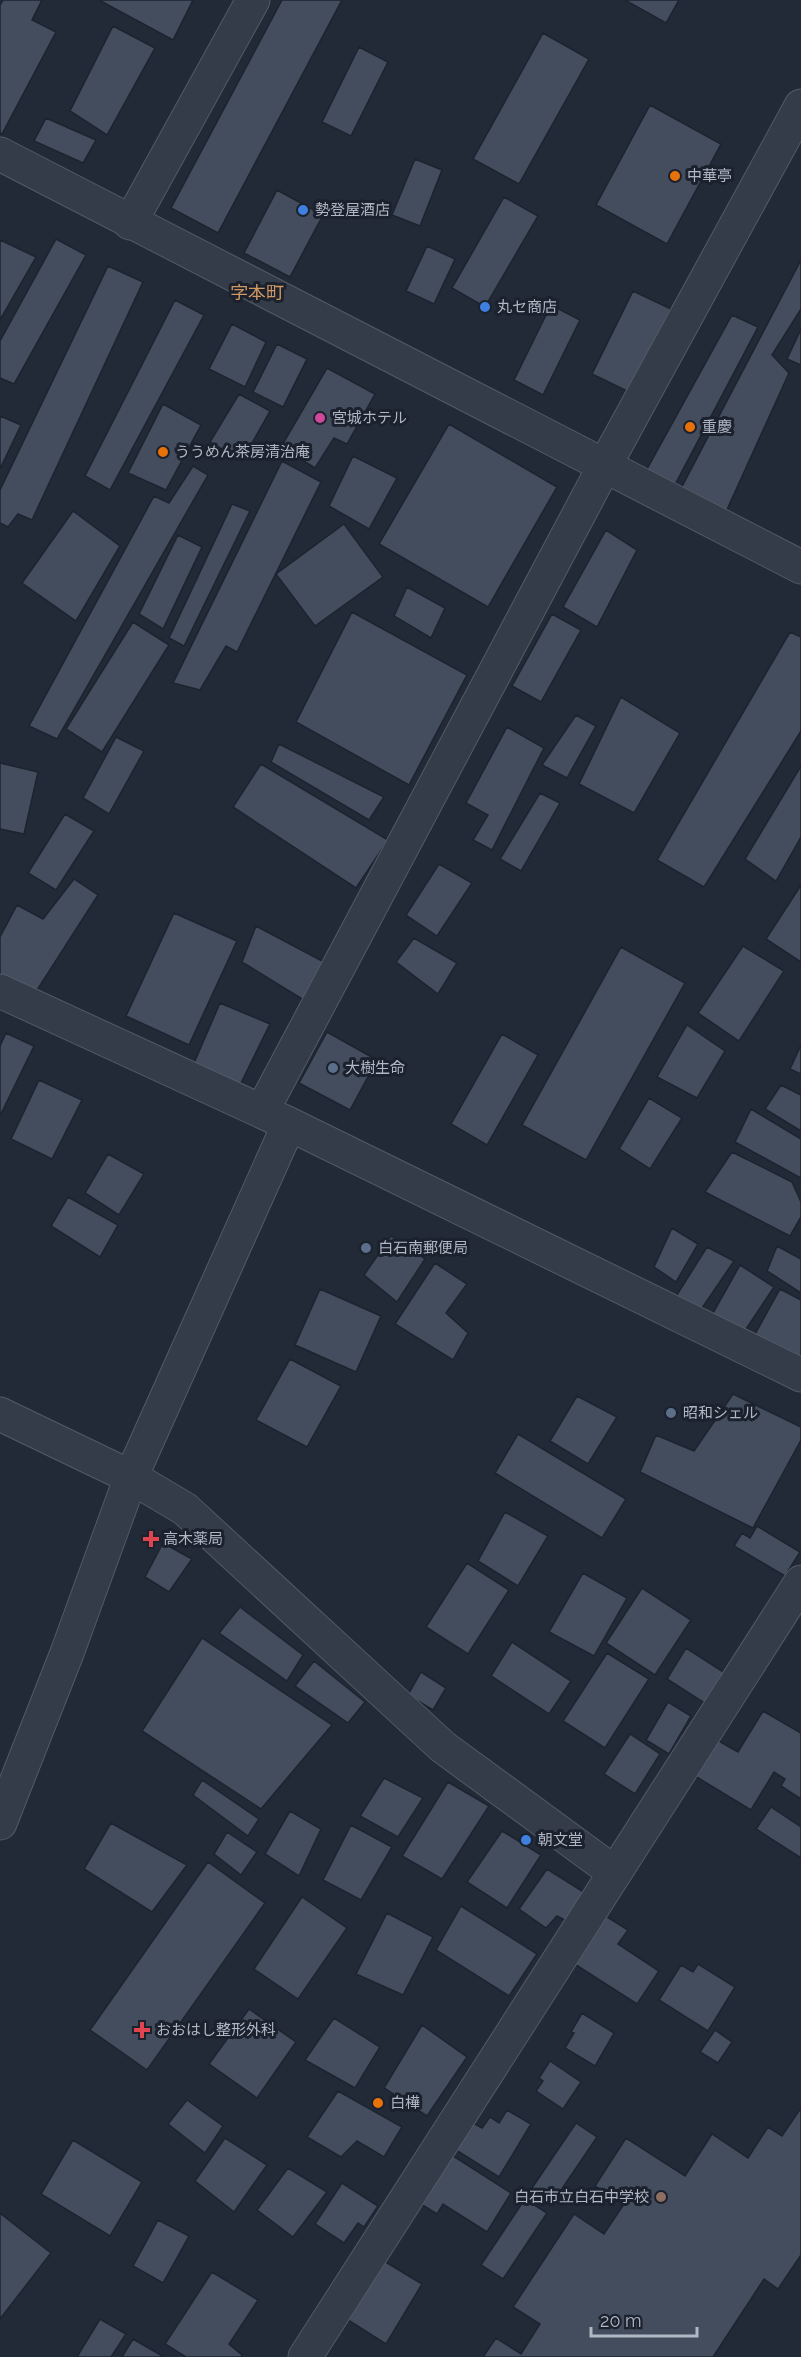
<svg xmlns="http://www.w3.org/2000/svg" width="801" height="2357" font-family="Raleway,'Noto Sans JP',sans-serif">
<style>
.building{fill:#434d5d;stroke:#1d232f;stroke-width:1.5}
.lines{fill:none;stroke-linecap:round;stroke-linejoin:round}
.minor-casing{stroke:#535a66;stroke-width:35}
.minor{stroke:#353c49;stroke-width:33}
.food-dot{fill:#e8710a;stroke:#1b212d;stroke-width:2}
.shop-dot{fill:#3f7fe0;stroke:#1b212d;stroke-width:2}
.hotel-dot{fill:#d1479c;stroke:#1b212d;stroke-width:2}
.service-dot{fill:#5c6f8a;stroke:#1b212d;stroke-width:2}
.health-dot{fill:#e0444e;stroke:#1b212d;stroke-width:2}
.education-dot{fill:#8d6e63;stroke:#1b212d;stroke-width:2}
.labels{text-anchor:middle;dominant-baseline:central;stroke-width:6;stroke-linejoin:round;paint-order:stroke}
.poi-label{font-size:15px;fill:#b0b7c5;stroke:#1b212d;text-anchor:start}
.quarter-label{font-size:18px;fill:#cf9761;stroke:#1b212d}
</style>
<rect width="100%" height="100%" fill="#222a38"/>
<path class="building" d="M3,0h39l-10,20 24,12 -54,102 -2,-1v-128z
M99,0h94l-20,40z
M282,0h60l-124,233 -47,-25z
M625,0h54l-13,23z
M113,26l42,22 -48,87 -37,-24z
M543,33l46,26 -70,125 -46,-25z
M359,47l29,15 -37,74 -29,-14z
M650,105l71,39 -54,100 -71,-39z
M46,118l50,22 -13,23 -49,-22z
M415,159l27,11 -22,56 -28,-11z
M277,190l46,25 -33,62 -46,-24z
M504,197l34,19 -53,91 -33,-19z
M56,239l30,16 -72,129 -14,-6v-37z
M0,240l36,17 -36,63z
M427,246l28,13 -21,45 -28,-13z
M801,260v49l-29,46 17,18 -69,152 -43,-29z
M108,266l35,16 -111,238 -14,-6 -10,13 -8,-4v-33z
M633,291l38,18 -40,84 -39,-19z
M175,300l29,15 -94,175 -25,-14z
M551,305l29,15 -37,75 -29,-15z
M732,315l26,12 -88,167 -29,-14z
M232,324l34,18 -21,45 -36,-18z
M801,329v36l-14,-6z
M277,344l30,15 -24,48 -30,-15z
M327,368l48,26 -28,50 -13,-6 -19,30 -34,-21z
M239,394l31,17 -28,50 -32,-19z
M163,404l38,21 -35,65 -38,-17z
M0,416l21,9 -21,44z
M449,424l108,63 -69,120 -109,-63z
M353,456l44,22 -28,51 -40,-23z
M282,461l39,21 -84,170 -11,-6 -26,44 -27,-7z
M193,466l15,9 -151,264 -28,-13 125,-230 15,7z
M232,504l18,7 -66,135 -15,-8z
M73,511l47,35 -44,75 -54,-38z
M344,524l39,53 -68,49 -39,-52z
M606,530l31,20 -40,77 -34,-20z
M178,535l24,12 -39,82 -24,-15z
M407,587l38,21 -14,30 -37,-22z
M352,612l115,63 -58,110 -113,-63z
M552,614l29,16 -40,72 -29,-16z
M133,622l36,23 -67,107 -36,-23z
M790,632l11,5v94l-97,156 -47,-27z
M621,697l59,36 -46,80 -55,-29z
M576,715l20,11 -29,52 -25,-13z
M507,727l37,21 -52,102 -19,-10 15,-25 -22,-12z
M116,737l28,14 -35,63 -26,-16z
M279,744l105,53 -15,23 -98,-58z
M0,763l38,9 -14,62 -24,-5z
M261,764l127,76 -32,48 -123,-81z
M801,766v71l-25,44 -31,-22z
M540,793l20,10 -39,68 -21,-12z
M65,814l29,17 -38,59 -28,-17z
M439,864l33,19 -35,53 -31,-21z
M74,879l24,16 -66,103 -32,-18v-43l17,-32 26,14z
M801,885v77l-35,-23z
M174,913l63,28 -48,104 -63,-29z
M256,926l70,37 -19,39 -65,-40z
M414,938l43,25 -19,31 -42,-32z
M743,946l41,25 -45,70 -41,-28z
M621,947l64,36 -99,177 -64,-35z
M220,1003l50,21 -30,61 -46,-22z
M687,1025l38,26 -28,47 -40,-21z
M327,1032l50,28 -27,50 -51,-27z
M6,1033l28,13 -34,70v-70z
M502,1034l36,21 -51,90 -36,-21z
M801,1045v29l-11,-5z
M39,1080l43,20 -30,59 -41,-20z
M781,1085l20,10v36l-36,-22z
M649,1098l33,20 -32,51 -31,-20z
M751,1109l50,30v39l-66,-36z
M732,1152l60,30 9,20v15l-11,19 -85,-44z
M108,1154l36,20 -25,41 -34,-22z
M68,1197l50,28 -18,32 -49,-31z
M672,1228l26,16 -22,38 -22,-15z
M391,1236l34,23 -28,43 -33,-27z
M777,1246l24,13v34l-34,-22z
M707,1247l27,14 -36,53 -23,-16z
M435,1263l32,21 -21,29 22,20 -15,27 -58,-36z
M740,1265l34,22 -30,45 -32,-17z
M320,1289l61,27 -25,56 -61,-27z
M780,1289l21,11v63l-47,-27z
M290,1359l51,27 -34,61 -51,-27z
M733,1394l68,33v13l-48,88 -113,-56 16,-37 38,16z
M577,1396l40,21 -29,47 -38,-23z
M518,1434l108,65 -24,39 -107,-65z
M505,1512l43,24 -30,50 -40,-25z
M757,1526l43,26 -15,24 -51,-30 8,-13 8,5z
M163,1543l29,16 -23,33 -24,-15z
M467,1563l42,27 -41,64 -42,-27z
M583,1573l44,25 -33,58 -45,-24z
M642,1588l49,32 -36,55 -49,-32z
M240,1607l63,48 -16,26 -68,-48z
M202,1638l130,87 -71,84 -119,-78z
M512,1642l59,39 -22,33 -58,-38z
M686,1648l39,25 -19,31 -39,-25z
M607,1653l42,26 -44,69 -42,-27z
M314,1661l51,41 -17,21 -53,-37z
M421,1672l25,16 -13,22 -25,-15z
M668,1702l23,14 -22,38 -23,-14z
M763,1711l38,22v66l-20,-13 4,-7 -11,-7 -23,38 -56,-34 22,-36 21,12z
M630,1734l30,20 -25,40 -31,-20z
M384,1778l39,20 -25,39 -38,-21z
M202,1780l57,39 -11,17 -55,-41z
M448,1782l41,24 -47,73 -40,-23z
M771,1807l30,20v31l-45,-29z
M290,1811l31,18 -22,47 -34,-22z
M111,1823l76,42 -35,47 -68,-43z
M351,1825l41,22 -31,53 -38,-20z
M502,1831l39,24 -34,53 -40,-26z
M227,1832l30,20 -16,23 -27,-21z
M208,1862l57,41 -118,167 -57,-40z
M547,1869l43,27 -16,29 -17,-9 -11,12 -27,-19z
M302,1897l45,31 -49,71 -44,-30z
M461,1906l76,48 -28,42 -73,-46z
M387,1913l46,24 -30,58 -47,-21z
M604,1915l24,15 -10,14 41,27 -22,33 -64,-41z
M698,1964l37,23 -27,44 -49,-31 22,-35 12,7z
M249,2009l47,33 -39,56 -48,-34z
M582,2013l32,20 -19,33 -30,-18 9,-15 -3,-1z
M334,2018l46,29 -25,41 -50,-28z
M422,2025l45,32 -40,59 -43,-28z
M715,2030l17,12 -14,21 -18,-11z
M550,2061l31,21 -18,27 -27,-18 7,-10 -4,-3z
M338,2091l64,36 -18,30 -27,-16 -16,16 -34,-20z
M187,2100l36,26 -18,27 -37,-29z
M801,2108v147l-23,34 -14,-10 -51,78h-230l13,-19 25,16 19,-30 -27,-17 61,-93 30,20 20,-30 -29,-18 31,-48 59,38 27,-42 36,24 20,-31 14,9z
M507,2110l24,14 -32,53 -43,-27 17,-27 9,5 8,-11 9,6z
M576,2123l21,14 -44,65 -21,-14z
M225,2138l42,27 -33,47 -39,-31z
M73,2140l69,42 -32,54 -69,-42z
M447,2152l64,41 -24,39 -44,-28 -6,10 -21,-13z
M288,2168l39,24 -34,45 -36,-27z
M342,2183l36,23 -14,21 -6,-4 -14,20 -29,-19z
M525,2199l22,14 -44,66 -22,-14z
M1,2214l50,39 -51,66v-104z
M158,2220l31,16 -26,47 -30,-17z
M384,2261l38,23 -36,60 -38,-24z
M212,2272l46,28 -29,44 13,11 -1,2h-55l-21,-13z
M100,2319l26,15 -15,23h-34z
M133,2339l31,18h-42z"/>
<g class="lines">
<defs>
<path id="minor" d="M0,154l801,413
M130,223l123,-223
M0,991l289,133 512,251
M262,1111l343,-646 196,-359
M0,1414l131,63 54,32 258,238 172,126
M0,1823l67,-170 64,-176 158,-353
M305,2357l496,-775"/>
</defs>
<use href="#minor" class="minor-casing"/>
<use href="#minor" class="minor"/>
</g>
<g class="food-dot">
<circle cx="675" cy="176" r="6"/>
<circle cx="690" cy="427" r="6"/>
<circle cx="163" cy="452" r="6"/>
<circle cx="378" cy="2103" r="6"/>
</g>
<g class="shop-dot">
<circle cx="303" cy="210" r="6"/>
<circle cx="485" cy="307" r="6"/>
<circle cx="526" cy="1840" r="6"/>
</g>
<circle class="hotel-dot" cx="320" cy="418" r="6"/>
<g class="service-dot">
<circle cx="333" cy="1068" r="6"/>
<circle cx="366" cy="1248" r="6"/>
<circle cx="671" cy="1413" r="6"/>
</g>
<g class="health-dot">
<path d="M148 1530h6v6h6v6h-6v6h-6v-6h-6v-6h6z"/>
<path d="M139 2021h6v6h6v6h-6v6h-6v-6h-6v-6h6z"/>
</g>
<circle class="education-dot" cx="661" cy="2197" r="6"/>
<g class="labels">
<g class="poi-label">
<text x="687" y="176">中華亭</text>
<text x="315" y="210">勢登屋酒店</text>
<text x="497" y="307">丸セ商店</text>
<text x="332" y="418">宮城ホテル</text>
<text x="702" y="427">重慶</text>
<text x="175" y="452">ううめん茶房清治庵</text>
<text x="345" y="1068">大樹生命</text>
<text x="378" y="1248">白石南郵便局</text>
<text x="683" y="1413">昭和シェル</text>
<text x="163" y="1539">高木薬局</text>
<text x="538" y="1840">朝文堂</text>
<text x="156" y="2030">おおはし整形外科</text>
<text x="390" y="2103">白樺</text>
<text x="649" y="2197" text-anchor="end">白石市立白石中学校</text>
</g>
<g class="quarter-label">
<text x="257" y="292">字本町</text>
</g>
</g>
<path d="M591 2327v9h106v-9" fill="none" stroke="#b0b7c5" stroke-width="3"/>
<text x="600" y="2327" font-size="18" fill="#b0b7c5" stroke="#1b212d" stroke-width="4.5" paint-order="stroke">20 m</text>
</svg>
